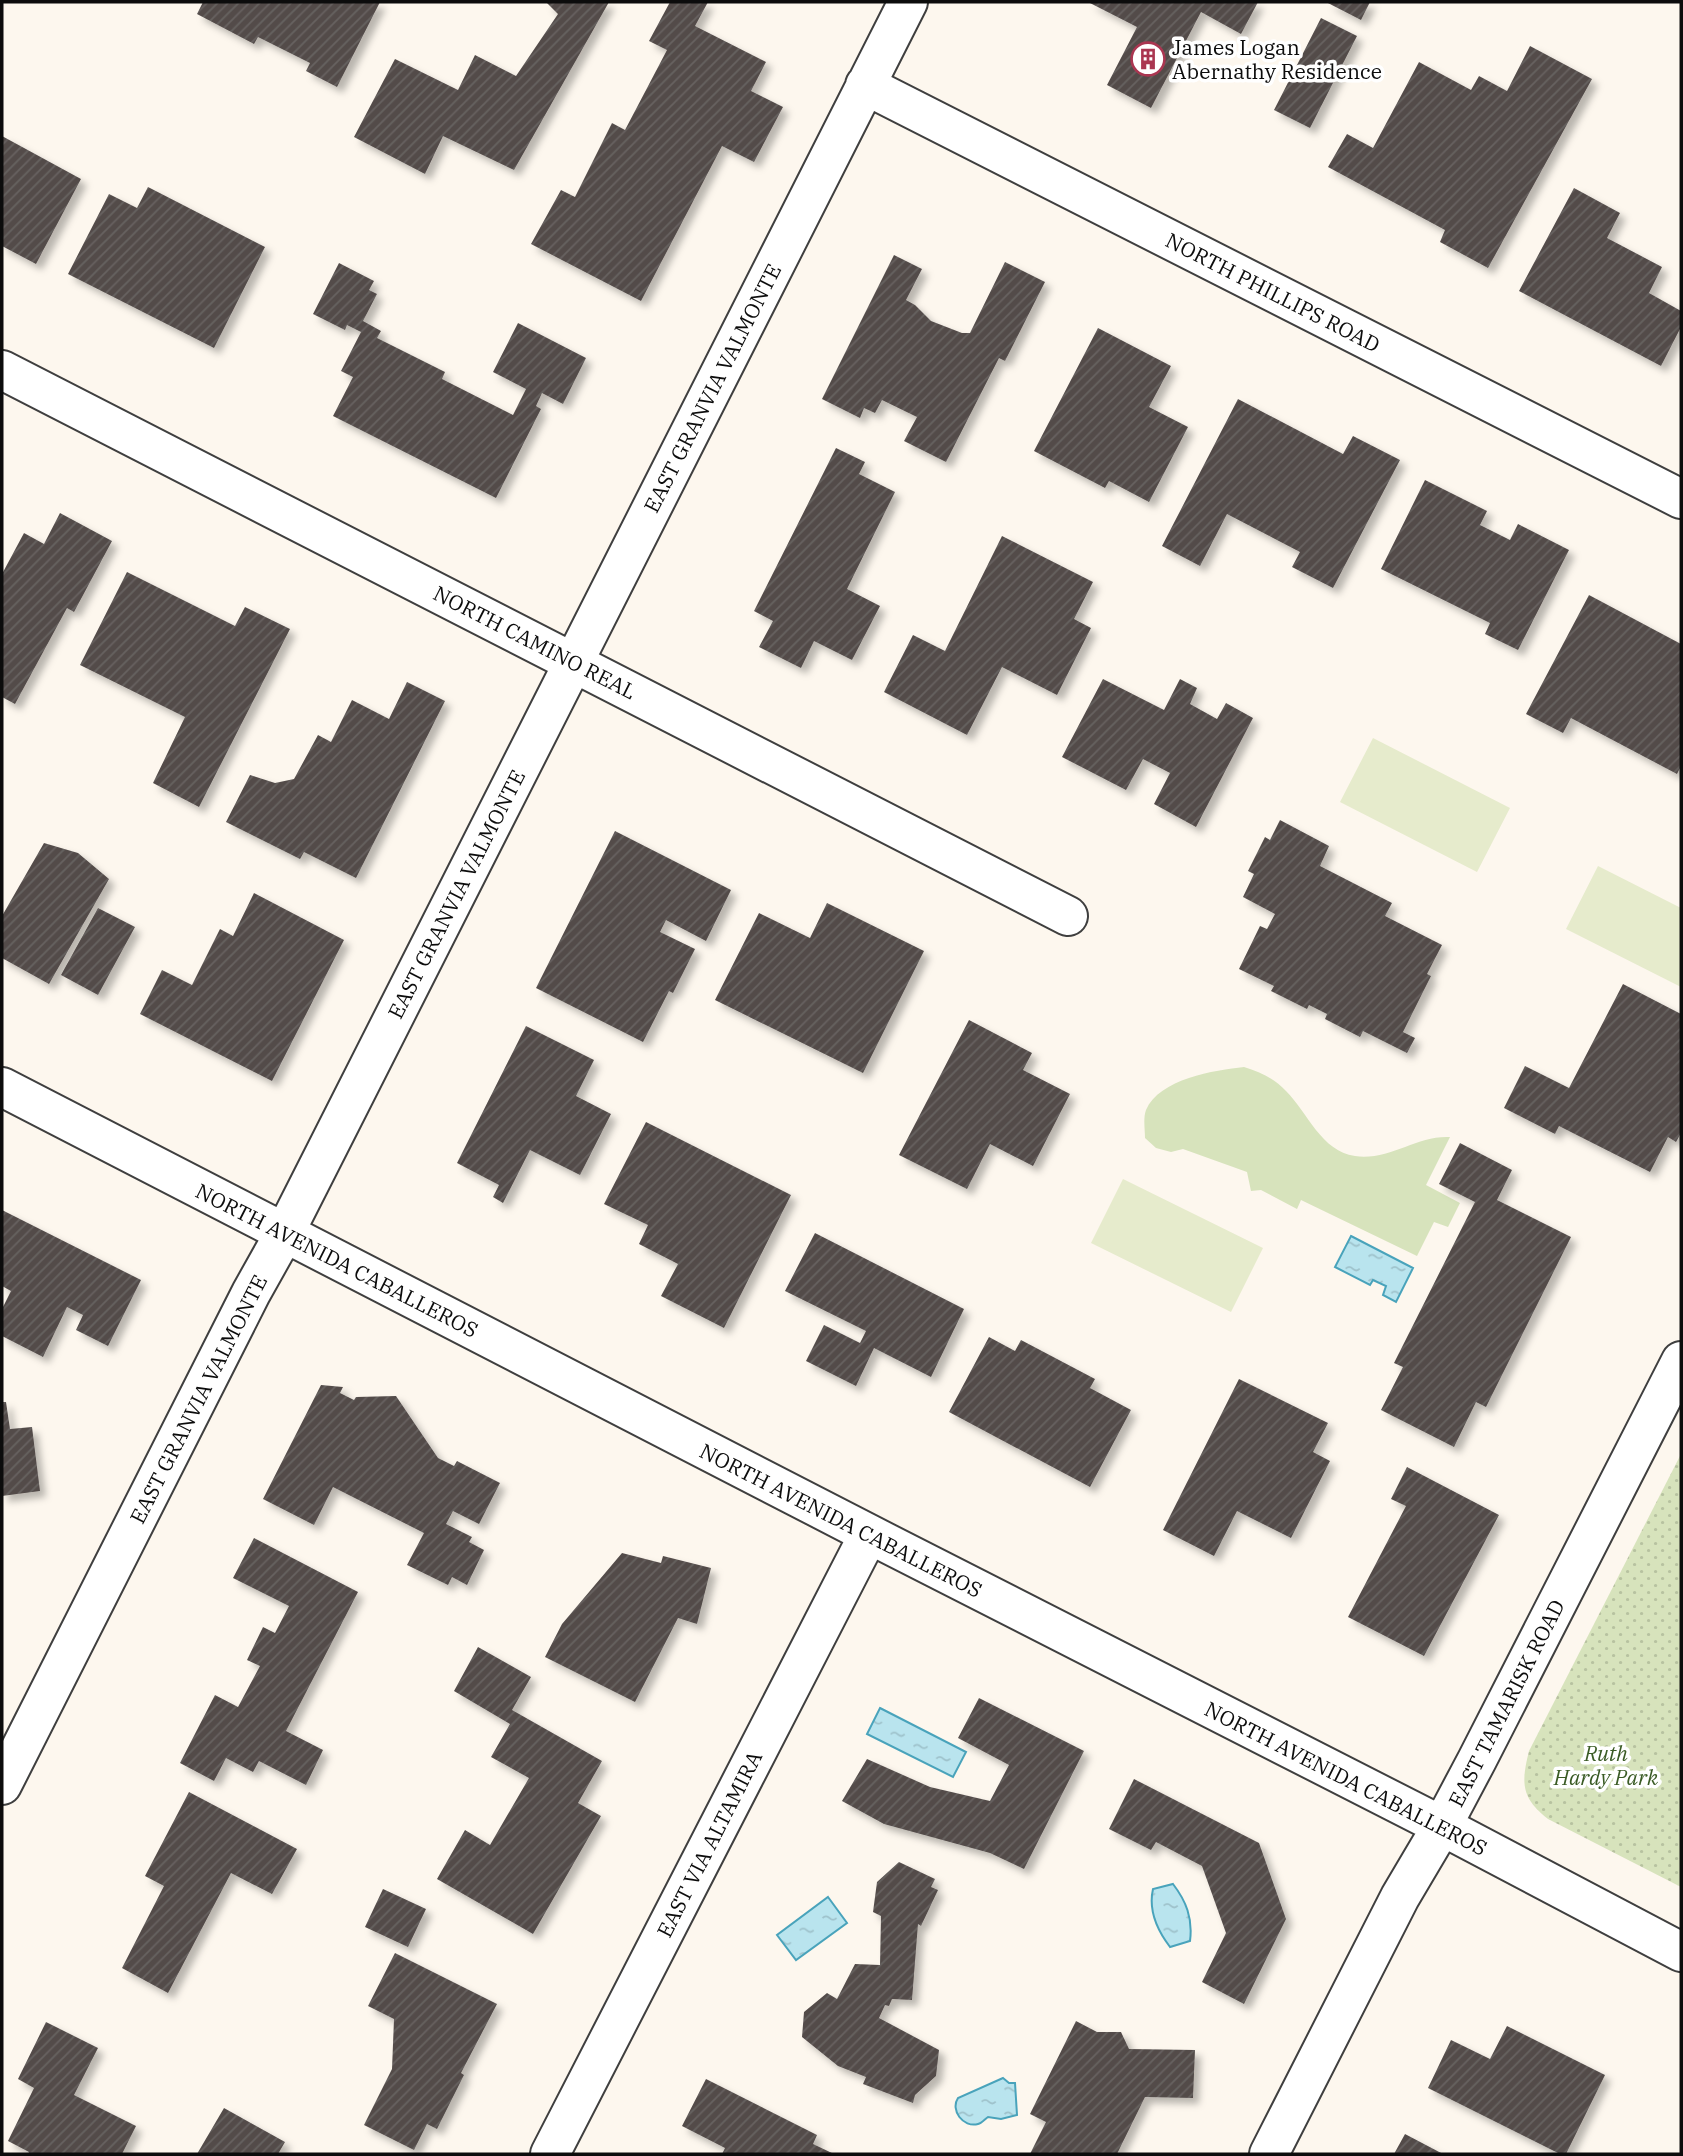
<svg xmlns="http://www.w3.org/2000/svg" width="1683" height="2156" font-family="'IBM Plex Serif',serif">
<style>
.grass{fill:#d7e3bc}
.park{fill:url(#park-dots)}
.pitch{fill:#e6ebcc}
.water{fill:url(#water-ripples);stroke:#49a3bb;stroke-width:2}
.building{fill:url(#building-hatch);filter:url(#shadow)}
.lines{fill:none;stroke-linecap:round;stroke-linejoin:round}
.minor-casing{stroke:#3f3f3f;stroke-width:42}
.minor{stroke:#fff;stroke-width:38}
.labels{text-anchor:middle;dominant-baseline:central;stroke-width:7;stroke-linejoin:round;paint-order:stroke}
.poi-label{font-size:21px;fill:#0c0c0c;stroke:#fff;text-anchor:start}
.street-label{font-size:21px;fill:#0c0c0c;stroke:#fff}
.park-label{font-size:21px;font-style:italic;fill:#3a5b25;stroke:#fff}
</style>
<defs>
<pattern id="park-dots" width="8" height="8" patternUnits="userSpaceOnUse" patternTransform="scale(1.75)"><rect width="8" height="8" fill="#d7e3bc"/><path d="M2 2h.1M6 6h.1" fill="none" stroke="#b7c2a0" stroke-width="1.8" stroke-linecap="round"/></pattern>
<pattern id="water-ripples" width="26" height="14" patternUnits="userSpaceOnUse" patternTransform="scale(1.75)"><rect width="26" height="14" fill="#b9e4ee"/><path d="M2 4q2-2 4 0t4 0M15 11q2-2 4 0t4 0" fill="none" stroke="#9ec2cb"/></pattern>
<pattern id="building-hatch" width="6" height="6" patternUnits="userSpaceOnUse" patternTransform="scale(1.75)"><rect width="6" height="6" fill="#534c4a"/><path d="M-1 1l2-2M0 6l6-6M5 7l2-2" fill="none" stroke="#676160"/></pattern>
<filter id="shadow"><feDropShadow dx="6" dy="6" stdDeviation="3.5" flood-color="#0004"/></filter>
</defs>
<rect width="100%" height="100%" fill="#fdf7ee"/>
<path class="grass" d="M1244,1067c16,5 30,11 42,24 22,22 35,60 69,65 34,5 62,-21 95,-19l-24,48 34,18 -12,24 -14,-5 -17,34 -116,-56 -4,9 -36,-19 -10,1 -4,-19 -64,-23 -12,3 -15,-4 -11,-10c0,-8 -2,-20 1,-28 13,-31 69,-40 98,-43z"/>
<path class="park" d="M1681,1454v433l-133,-68c-27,-21 -27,-36 -19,-68z"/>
<path class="pitch" d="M1373,738l137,70 -33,64 -137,-70z
M1598,866l83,42v79l-115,-58z
M1123,1179l140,69 -32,64 -140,-69z"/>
<path class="water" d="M1351,1236l62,32 -17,34 -13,-7 3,-9 -13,-6 -3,5 -35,-18z
M880,1708l86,44 -13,25 -86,-43z
M1173,1884c13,17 20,34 17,57l-20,6c-13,-17 -22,-36 -17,-58z
M828,1897l19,26 -51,37 -19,-25z
M1003,2078l6,5h6l2,32 -16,4 -13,-2c-3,2 -6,6 -10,7 -15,4 -28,-14 -20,-26z"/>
<path class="building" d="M203,2h177l-43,85 -31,-16 4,-8 -52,-26 -4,7 -57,-30z
M546,2h63l-95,168 -71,-34 -18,38 -71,-37 41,-78 63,31 17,-35 41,21 42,-62z
M670,2h38l-13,24 71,36 -15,29 32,16 -29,55 -32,-16 -81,155 -110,-57 30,-54 14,7 37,-74 13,7 42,-80 -18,-9z
M1088,2h170l-17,32 -40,-22 -50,96 -44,-23 30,-58z
M1326,2h44l-9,18z
M1321,18l36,18 -47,92 -36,-18z
M1530,46l62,33 -104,189 -48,-26 5,-12 -117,-63 19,-33 26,14 46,-86 52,28 8,-14 28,15z
M2,136l79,43 -45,85 -34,-18z
M148,187l117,60 -51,101 -146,-74 41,-80 28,14z
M1574,188l46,25 -13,25 55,29 -13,26 32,18v16l-20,39 -142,-75z
M894,255l28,14 -16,31 9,5 16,16 31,12h8l35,-71 40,20 -40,79 -6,-3 -53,104 -42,-21 13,-24 -35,-17 -7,13 -11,-5 -4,10 -38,-19z
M339,263l35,18 -5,9 8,4 -14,27 18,10 -4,7 68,34 -3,7 71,36 13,-26 -33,-17 25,-49 68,35 -23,46 -21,-11 -6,13 5,3 -45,89 -163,-82 20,-39 -12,-6 20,-39 -14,-7 -2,5 -32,-16z
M1098,328l73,38 -22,41 39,20 -39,75 -40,-21 -4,7 -71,-37z
M1238,399l105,55 10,-18 47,24 -67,128 -41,-21 8,-15 -73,-38 -27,52 -38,-20z
M836,448l29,14 -6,12 36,18 -48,97 33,17 -28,54 -38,-19 -13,27 -42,-21 14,-26 -19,-10z
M1425,480l62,31 -7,14 30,15 8,-16 51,26 -51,100 -33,-16 5,-11 -109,-54z
M60,513l52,28 -38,71 -7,-4 -52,96 -13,-7v-123l22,-41 20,11z
M1002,536l91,46 -19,37 17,9 -34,67 -55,-28 -35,68 -83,-43 29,-57 32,16z
M127,572l108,54 10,-19 45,22 -91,178 -46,-24 32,-66 -105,-52z
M1589,595l92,49v122l-4,8 -106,-56 -8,15 -37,-19z
M1103,679l61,31 16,-31 17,9 -7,16 27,15 9,-16 27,15 -57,109 -42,-23 16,-31 -27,-14 -17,31 -64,-33z
M407,682l38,19 -89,177 -52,-26 -4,7 -74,-37 24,-47 25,8 19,-4 24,-44 13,7 21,-42 37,19z
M1280,820l49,26 -9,20 72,37 -7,13 57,29 -15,29 4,2 -28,56 12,6 -8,15 -44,-22 -3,6 -35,-18 2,-5 -18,-9 -2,4 -36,-18 3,-5 -35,-17 21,-43 7,3 8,-15 -32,-17 11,-23 -6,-3 17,-34 5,3z
M615,831l116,59 -25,51 -40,-21 -6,12 35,17 -22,44 -4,-2 -26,51 -107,-54z
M44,843l34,10 31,26 -60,105 -47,-26v-42z
M254,893l90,47 -72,141 -132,-67 22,-44 30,15 28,-56 13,7z
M827,903l97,48 -61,122 -148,-73 44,-87 51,25z
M98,908l37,19 -37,68 -37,-20z
M1623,984l58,30v119l-5,9 -8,-5 -18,35 -91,-46 -4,8 -51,-26 21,-42 44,22z
M969,1020l63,33 -9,17 47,24 -37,72 -43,-22 -23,45 -68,-34z
M526,1026l68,34 -18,36 35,18 -31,61 -50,-25 -27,53 -10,-6 6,-12 -42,-22z
M646,1122l145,73 -67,133 -63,-32 17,-32 -39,-20 9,-19 -44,-21z
M1460,1143l52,27 -15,30 74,37 -85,170 -10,-5 -22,45 -73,-37 22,-43 -9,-4 81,-161 -36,-18z
M2,1210l139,70 -33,66 -32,-16 7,-15 -16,-8 -24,50 -41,-21v-27l9,-18 -9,-5z
M815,1233l149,76 -33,68 -57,-29 -18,38 -50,-25 18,-36 36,18 6,-12 -81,-40z
M989,1337l26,14 6,-11 74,39 -5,9 41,22 -41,77 -141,-75z
M1239,1379l89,44 -15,29 17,9 -39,77 -54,-27 -23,45 -51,-26z
M321,1385l22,2 -3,6 14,7 2,-3 40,-1 42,62 16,8 3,-5 43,22 -21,41 -26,-13 -7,13 26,13 -3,5 15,8 -17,35 -15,-8 -4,8 -41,-20 17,-32 -91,-46 -19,38 -51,-26z
M2,1402h4l4,27 22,-2 8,64 -38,5z
M1407,1467l92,48 -75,141 -76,-39 58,-111 -15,-7z
M254,1538l104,54 -72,139 37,19 -17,35 -47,-24 -6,11 -27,-14 -12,23 -34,-18 35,-68 23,12 22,-41 -13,-6 16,-33 12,6 14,-27 -56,-28z
M622,1553l39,10 2,-7 48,12 -14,56 -19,-6 -43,84 -90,-45 17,-33z
M478,1647l53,30 -19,33 90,51 -24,42 23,13 -68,118 -96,-55 28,-49 25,15 39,-67 -38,-21 19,-33 -56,-33z
M979,1698l105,53 -60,118 -34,-16 -106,-29 -42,-23 25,-42 63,28 60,14 19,-36 -51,-27z
M1134,1779l125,64 27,76 -42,85 -42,-22 24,-49 -24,-67 -46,-24 -5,8 -42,-21z
M189,1792l108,57 -25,45 -41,-21 -63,120 -46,-25 42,-82 -19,-10z
M899,1862l36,17 -4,8 7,3 -17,36 -3,-2 -6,76 -20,-1 -3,7 -4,-1 -6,13 60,32 -3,26 -21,19 -2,8 -50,-19 3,-7 -28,-11 -36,-29 2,-25 23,-19 10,6 18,-35 25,1 1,-49 -8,-4 4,-30z
M383,1889l43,20 -18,38 -43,-20z
M395,1953l102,51 -36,69 3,2 -27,54 -10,-5 -13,26 -50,-25 28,-56 2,-50 -26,-13z
M1076,2021l21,11h24l8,17 66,1 -2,48 -48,-1 -28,57h-87l16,-32 -16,-8z
M46,2022l52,26 -24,47 62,31 -14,28h-94l1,-2 -21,-11 26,-53 -16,-9z
M1507,2026l98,49 -39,79h-6l-132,-66 23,-48 39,19z
M706,2079l111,56 -4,9 21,10h-112l3,-6 -43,-22z
M224,2108l61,34 -7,12h-81z
M1405,2134l38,20h-49z"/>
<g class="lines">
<defs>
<path id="minor" d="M865,85l816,414
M2,370l1066,546
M2,1087l867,447 573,292 239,126
M2,1785l249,-492 33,-59 624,-1232
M550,2154l319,-620
M1269,2154l131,-257 42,-71 35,-66 204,-399"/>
</defs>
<use href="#minor" class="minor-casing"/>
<use href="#minor" class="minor"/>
</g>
<defs>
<symbol id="building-ring" viewBox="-11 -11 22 22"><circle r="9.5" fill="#fff" stroke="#aa3651" stroke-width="1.5"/><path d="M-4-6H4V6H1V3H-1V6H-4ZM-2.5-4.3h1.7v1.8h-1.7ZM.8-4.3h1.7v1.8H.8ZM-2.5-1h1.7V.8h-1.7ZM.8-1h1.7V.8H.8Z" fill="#aa3651"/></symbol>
</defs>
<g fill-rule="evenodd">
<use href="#building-ring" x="1129" y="40" width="38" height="38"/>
</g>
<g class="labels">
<g class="poi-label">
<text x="1172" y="47">James Logan<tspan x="1172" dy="24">Abernathy Residence</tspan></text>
</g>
<g class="street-label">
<text transform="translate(1273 292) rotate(27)">NORTH PHILLIPS ROAD</text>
<text transform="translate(712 388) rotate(-63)">EAST GRANVIA VALMONTE</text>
<text transform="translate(535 642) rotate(27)">NORTH CAMINO REAL</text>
<text transform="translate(456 894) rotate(-63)">EAST GRANVIA VALMONTE</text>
<text transform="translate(337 1260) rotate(27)">NORTH AVENIDA CABALLEROS</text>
<text transform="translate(198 1399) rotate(-63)">EAST GRANVIA VALMONTE</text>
<text transform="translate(841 1520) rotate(27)">NORTH AVENIDA CABALLEROS</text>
<text transform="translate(1506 1703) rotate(-63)">EAST TAMARISK ROAD</text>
<text transform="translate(1346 1778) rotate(27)">NORTH AVENIDA CABALLEROS</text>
<text transform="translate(709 1844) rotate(-63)">EAST VIA ALTAMIRA</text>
</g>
<g class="park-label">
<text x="1606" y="1753">Ruth<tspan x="1606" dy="24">Hardy Park</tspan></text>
</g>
</g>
<rect width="1683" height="2156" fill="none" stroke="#0c0c0c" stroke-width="7"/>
</svg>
